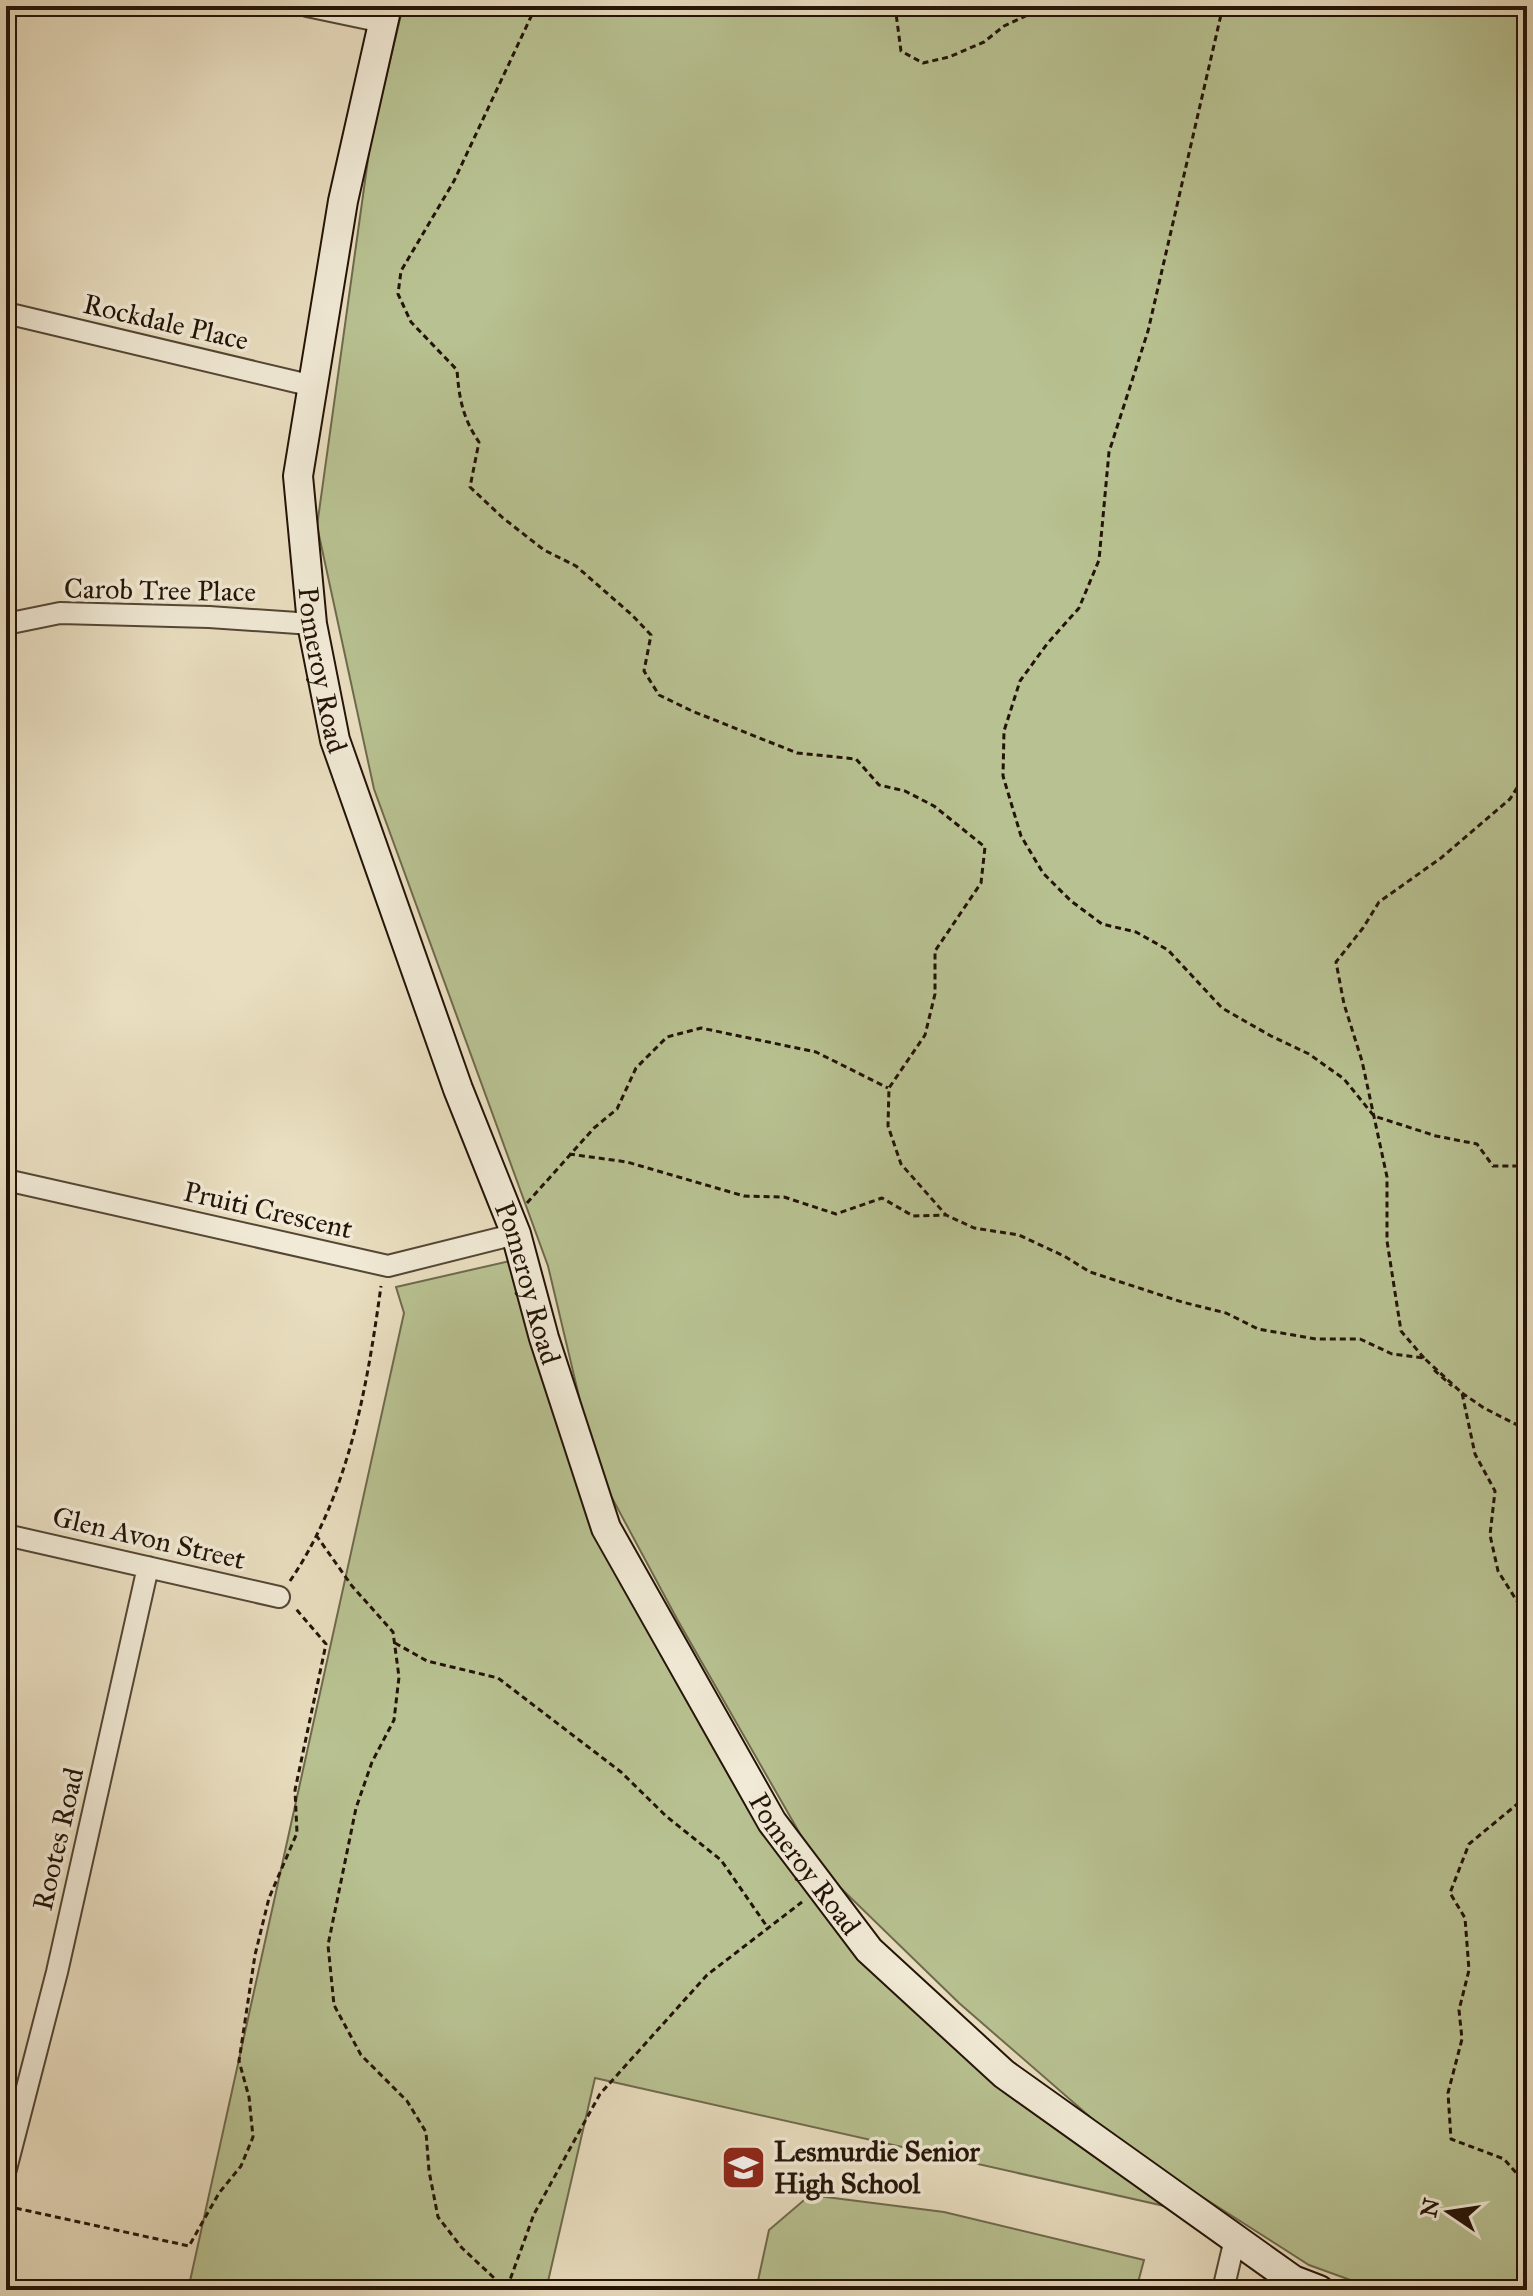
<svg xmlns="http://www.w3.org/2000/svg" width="1533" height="2296" font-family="'IM FELL Great Primer',serif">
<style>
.green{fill:#b8c191;stroke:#6e6a4c;stroke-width:2}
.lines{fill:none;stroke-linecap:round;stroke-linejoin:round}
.street-casing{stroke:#544635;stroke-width:24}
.secondary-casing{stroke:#231307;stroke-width:32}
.path{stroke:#231307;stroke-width:3;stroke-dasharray:6 4;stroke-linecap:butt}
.street{stroke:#f1ead6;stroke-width:20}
.secondary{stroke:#f1ead6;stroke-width:28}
.labels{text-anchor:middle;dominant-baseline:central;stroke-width:7;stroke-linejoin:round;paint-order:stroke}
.street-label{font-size:28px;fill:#231307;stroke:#f1ead6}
.poi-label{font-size:28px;font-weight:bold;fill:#231307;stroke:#f1ead6;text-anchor:start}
</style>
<rect width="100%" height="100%" fill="#e9dec0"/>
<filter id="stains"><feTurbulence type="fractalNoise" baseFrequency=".0025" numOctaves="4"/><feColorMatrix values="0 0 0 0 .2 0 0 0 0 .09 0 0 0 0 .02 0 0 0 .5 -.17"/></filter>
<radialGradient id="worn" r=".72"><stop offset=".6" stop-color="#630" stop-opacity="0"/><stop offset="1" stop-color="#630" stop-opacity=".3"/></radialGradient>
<path class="green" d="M403,6h1124v2284h-149l-69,-25 -182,-116 -168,-146 -140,-136 -142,-248 -81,-151 -48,-202 -174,-477 -57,-263 53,-381z
M523,1258l83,270 166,294 97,128 331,264 -605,-136 -49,212h-358l216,-977 -8,-26z
M810,2195l134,17 200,48 -8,30h-380l13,-60z"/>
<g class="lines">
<defs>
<path id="street" d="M307,6l76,16
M6,313l307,73
M6,624l54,-11 149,4 103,7
M6,1180l382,86 128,-32
M6,1535l273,62
M6,2169l51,-197 91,-405
M1223,2290l12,-51"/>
<g id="secondary">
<path id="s1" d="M387,6l-44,195 -45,275 14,148 23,116 123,349 58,145 28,104 62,190 166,294 97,128 135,124 289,206 26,10"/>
</g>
</defs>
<use href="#street" class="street-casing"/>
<use href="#secondary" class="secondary-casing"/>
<path class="path" d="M536,6l-82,175 -53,90 -3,23 13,28 46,48c2,28 6,49 22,72l-9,45 33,31 41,32 32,16 56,49 19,20 -7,36 15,24 33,16 105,42 59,6 23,26 26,6 29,15 51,41 -4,36 -46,68v43l-10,41 -36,53 -1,38 13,38 45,51 28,13 45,7 45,21 26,16 92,30 44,11 32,16 58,10h44l32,15 32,4 38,35 13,61 20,37 -5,44 8,36 29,46
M895,6l6,45 22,12 26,-6 35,-15 20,-16 43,-20
M1223,6l-75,325 -39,121 -10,108 -20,48 -32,36 -27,37 -16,50 -1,45 18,60 22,37 28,28 31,23 34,8 32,18 54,58 49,28 38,18 35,25 30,37 62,20 41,8 16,22h34
M569,1154l58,8 117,34 40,1 52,17 46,-16 31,18 33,-1
M527,1203l67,-75 23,-19 19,-41 31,-31 34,-9 115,24 72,36
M1424,1358l-23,-27 -14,-90v-64l-25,-116 -18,-57 -8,-42 27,-34 16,-26 62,-44 69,-59 17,-27
M1434,1370l18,16
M1462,1393l22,15 43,22
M316,1535l36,51 41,46 6,45 -5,43 -22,42 -16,46 -28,137 6,60 27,50 46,46 19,31 3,39 9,46 24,31 45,42
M290,1581c59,-87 77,-193 91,-295
M395,1643l32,18 71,17 123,94 45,44 55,44 47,68
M1527,1796l-58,48 -19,49 15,25 4,52 -10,40 3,29 -14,54 3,46 53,20 23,26
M6,2206l183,40 30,-53 22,-27 12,-29 -4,-40 -10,-36 16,-106 14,-57 28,-65 -2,-43 31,-146 -30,-35
M507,2288l27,-74 66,-120 107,-119 95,-73"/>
<use href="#street" class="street"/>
<use href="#secondary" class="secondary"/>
</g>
<defs>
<symbol id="school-square" viewBox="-11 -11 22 22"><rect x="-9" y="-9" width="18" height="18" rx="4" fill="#8f2418" stroke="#f1ead6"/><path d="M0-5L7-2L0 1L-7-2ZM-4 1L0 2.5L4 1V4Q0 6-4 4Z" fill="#fff"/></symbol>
</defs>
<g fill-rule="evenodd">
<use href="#school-square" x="718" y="2142" width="51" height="51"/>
</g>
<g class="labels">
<g class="street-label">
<text transform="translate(166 322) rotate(13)">Rockdale Place</text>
<text transform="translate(160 590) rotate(1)">Carob Tree Place</text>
<text stroke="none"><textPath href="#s1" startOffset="674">Pomeroy Road</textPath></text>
<text transform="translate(268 1210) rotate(13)">Pruiti Crescent</text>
<text stroke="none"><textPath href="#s1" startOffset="1322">Pomeroy Road</textPath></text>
<text transform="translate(149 1538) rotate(13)">Glen Avon Street</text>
<text transform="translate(58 1839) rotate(-77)">Rootes Road</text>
<text stroke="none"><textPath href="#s1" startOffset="1970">Pomeroy Road</textPath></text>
</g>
<g class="poi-label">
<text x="774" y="2151">Lesmurdie Senior<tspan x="774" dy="32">High School</tspan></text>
</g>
</g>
<rect width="1533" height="2296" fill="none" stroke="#e9dec0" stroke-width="32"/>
<rect x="8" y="8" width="1517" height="2280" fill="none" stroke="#231307" stroke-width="4"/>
<rect x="16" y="16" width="1501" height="2264" fill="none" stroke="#231307" stroke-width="2"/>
<g transform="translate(1449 2212) rotate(283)" stroke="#f1ead6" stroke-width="6" paint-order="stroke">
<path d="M0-6L14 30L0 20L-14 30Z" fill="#231307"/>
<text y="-12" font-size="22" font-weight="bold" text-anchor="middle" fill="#231307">N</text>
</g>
<rect width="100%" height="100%" filter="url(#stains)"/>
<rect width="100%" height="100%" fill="url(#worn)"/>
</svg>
